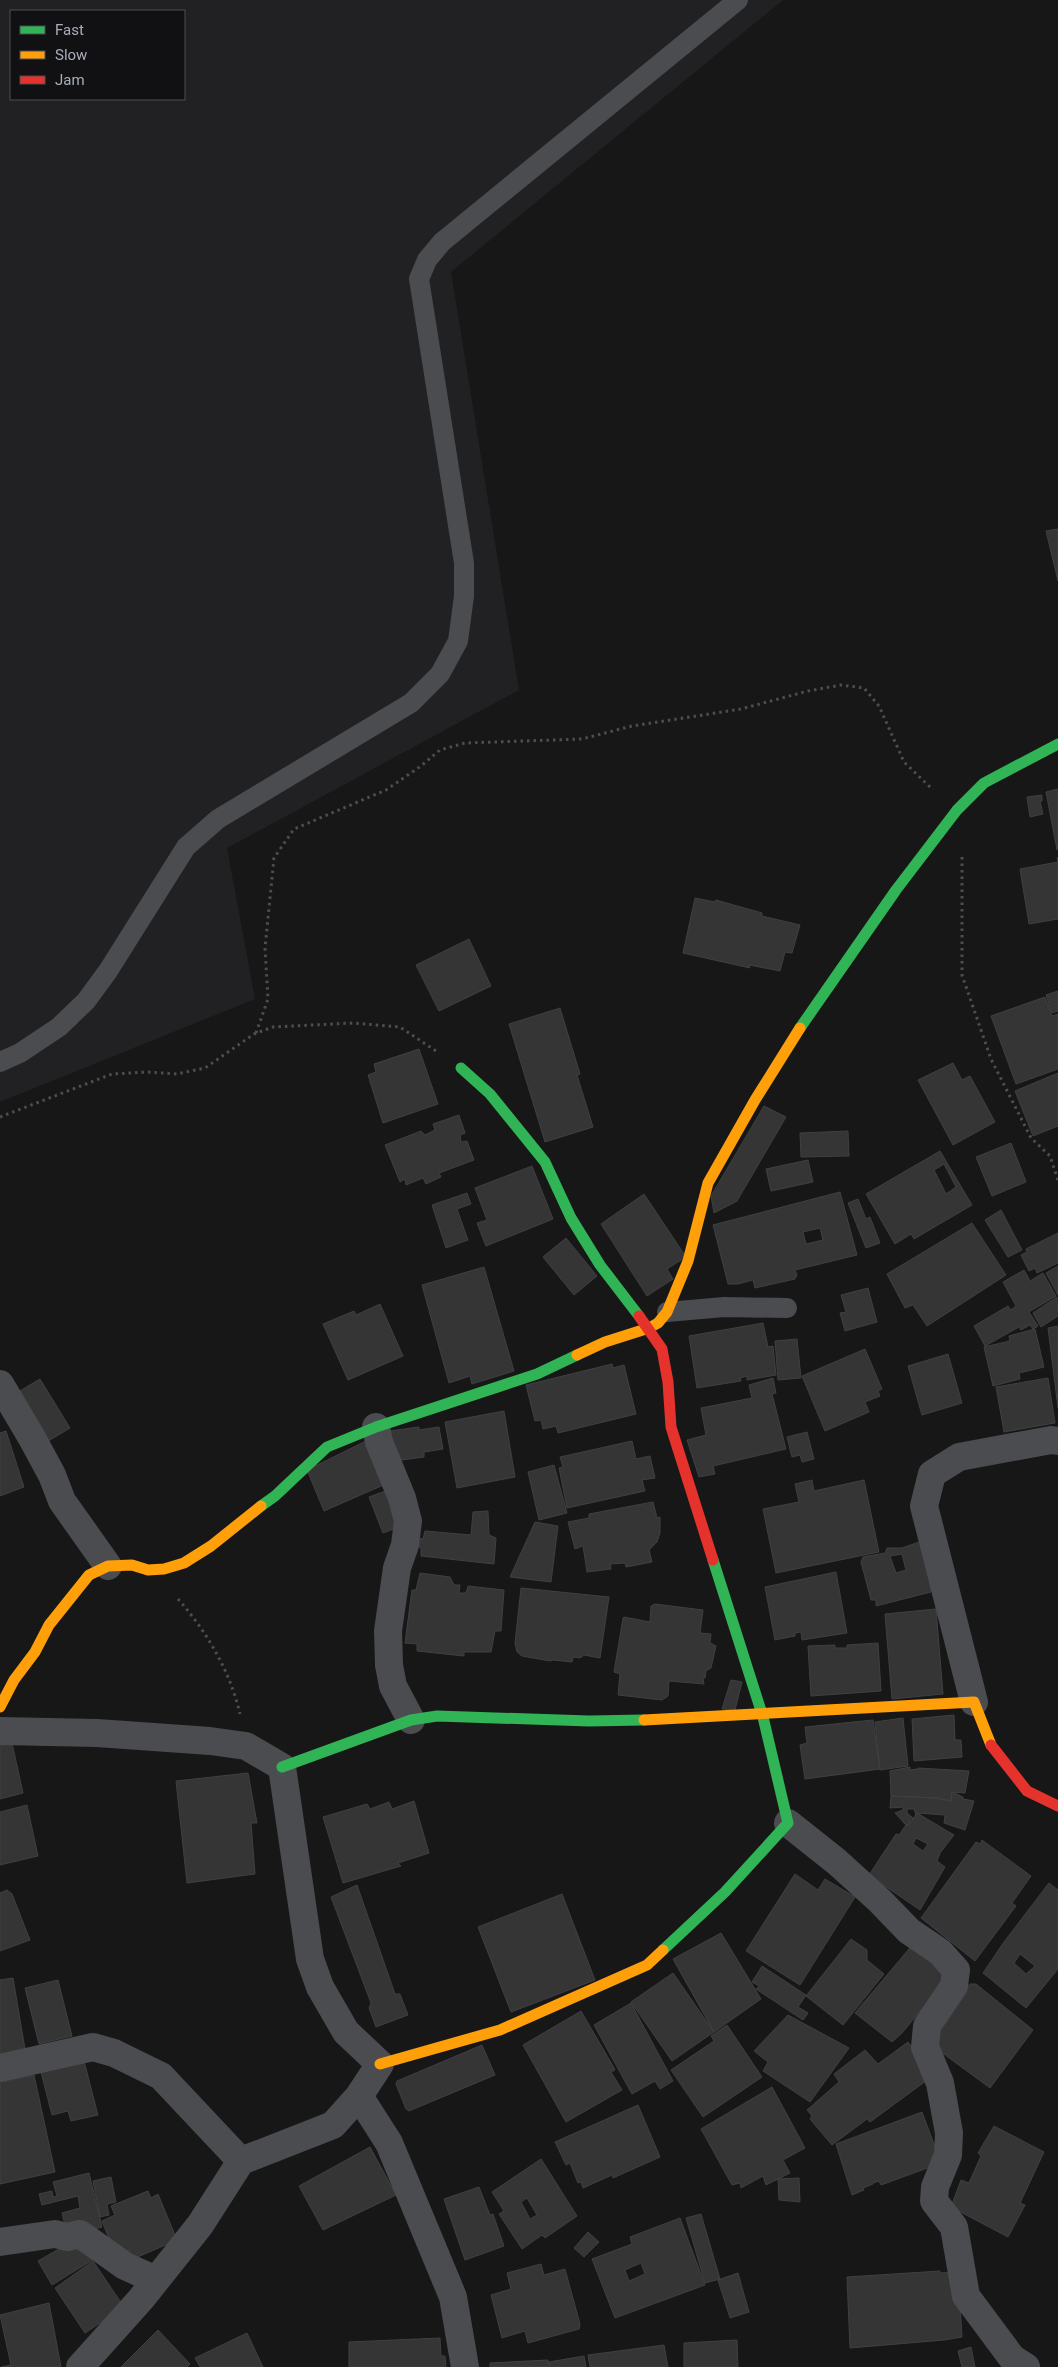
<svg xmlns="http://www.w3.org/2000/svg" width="1058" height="2367" font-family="Roboto,sans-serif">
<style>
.built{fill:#212123;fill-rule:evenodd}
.building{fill:#353536;stroke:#3f4043;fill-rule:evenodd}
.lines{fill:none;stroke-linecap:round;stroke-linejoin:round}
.path{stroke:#4d4e52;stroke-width:3;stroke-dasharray:2.5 4;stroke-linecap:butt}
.lane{stroke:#4b4c50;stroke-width:20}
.street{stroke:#4b4c50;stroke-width:28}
.fast{stroke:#30b455;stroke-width:11}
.slow{stroke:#ff9f0a;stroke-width:11}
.jam{stroke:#e5322d;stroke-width:11}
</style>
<rect width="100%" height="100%" fill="#171717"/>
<path class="built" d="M0,0h783l-332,272 68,418 -292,158 28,151 -255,103zM11,11h173v88h-173z"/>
<path class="building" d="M1058,529v52l-12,-50z
M1058,789v61h-1l-11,-58z
M1042,795v6h-2l3,13 -13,3 -3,-20z
M1057,858h1v61l-29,5 -9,-55 38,-7z
M695,898l20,4 1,-2 46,13v3l38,9 -8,28 -7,-1 -5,19 -31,-6 1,3 -67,-15z
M469,939l22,47 -52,25 -23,-46z
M1058,991v20l-6,2 -6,-18z
M1045,997l7,19 6,-2v55l-42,15 -25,-68z
M560,1008l20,66 -3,1 16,52 -48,15 -36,-118z
M419,1049l19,55 -55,19 -15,-48 8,-3 -2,-8z
M953,1063l9,17 8,-4 25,46 -42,23 -35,-65z
M1058,1073v53l-25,10 -18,-45z
M764,1106l22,11 -49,84 -23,12 -3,-17z
M459,1115l6,18 -5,2 1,7 6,-1 7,19 -35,13 2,4 -15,7 -3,-6 -17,7 -1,-6 -5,3 -15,-37 36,-14 4,4 10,-5 -2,-6z
M848,1131l1,25 -48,1 -1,-24z
M1011,1143l15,39 -34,14 -16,-39z
M940,1151l32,54 -58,34 -3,-5 -16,10 -29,-50zM944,1164l12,23 -10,7 -12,-24z
M808,1160l5,22 -42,9 -5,-22z
M532,1166l21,53 -67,27 -9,-23 10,-3 -12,-32z
M840,1192l17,63 -62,15 2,5 -2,4 -40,9 -2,-8 -15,4h-10l-15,-59zM820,1228l3,12 -17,4 -3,-12z
M467,1193l4,11 -14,5 11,31 -22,8 -14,-43z
M644,1194l42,63 -19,12 6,10 -26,17 -46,-72z
M858,1199l8,20 4,-2 10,26 -14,5 -18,-45z
M1001,1210l21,40 -14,7 -23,-37z
M972,1223l34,52 -79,51 -14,-21 -8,3 -18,-34z
M1058,1233v30l-21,10 -2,-5 -6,3 -8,-16 6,-3 -1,-3z
M566,1238l31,38 -23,19 -31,-38z
M1058,1266v29l-12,-22z
M484,1267l30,104 -42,13 -2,-8 -21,7 -27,-98z
M1024,1270l6,11 13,-8 13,23 -27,16 9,14 -5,3 -3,-4 -9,5 -2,-3 -34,19 -11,-20 34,-20 3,4 5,-4 -13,-24z
M868,1288l9,34 -32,9 -5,-18 6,-1 -5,-17z
M1057,1297l1,19 -17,11 -8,-14z
M380,1304l23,52 -55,24 -25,-56 31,-13 2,4z
M763,1323l5,24 5,-1 3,29 -29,5v-4l-7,2 1,3 -44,7 -8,-52z
M1058,1326v82l-10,-80z
M1035,1329l9,38 -25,6 1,6 -27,7 -9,-39 26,-6 -1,-5z
M797,1339l4,39 -23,2 -3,-39z
M865,1349l17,40 -4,2 2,5 -15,6 4,10 -44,19 -23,-55z
M948,1354l14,49 -40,12 -14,-49z
M612,1364l1,4 11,-3 12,49 -78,19 -2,-7 -13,3 -2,-9 -6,1 -9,-36z
M773,1378l3,15 -4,1 14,55 -73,17 2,8 -16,3 -12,-37 19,-5 -5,-27 51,-10 -3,-13z
M1048,1378l7,45 -51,9 -8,-45z
M40,1379l30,49 -25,15 -32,-48z
M504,1411l11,66 -58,11 -12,-66z
M419,1427v3l20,-3 4,22 -19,3v5l-30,4 -4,-30z
M6,1431l18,56 -24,9v-63z
M807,1432l7,27 -12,3 -2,-7 -8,2 -5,-20z
M370,1439l18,44 -64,28 -17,-41z
M632,1441l4,18 14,-3 5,22 -13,2 3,11 -78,17 -8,-40 4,-1 -3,-10z
M554,1465l13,48 -28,7 -11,-48z
M812,1480l2,11 50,-11 15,72 -103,21 -13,-64 36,-7 -4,-18z
M391,1489l13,36 -21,8 -14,-36z
M653,1502l4,16 3,-1v16l-3,9 -8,8 3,12 -26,5 -1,-4 -15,1 1,5 -24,3 -4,-26 -8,3 -7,-27 21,-4v-4z
M488,1511l1,24 7,3 -2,26 -73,-8v-8l-4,-2 2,-8 4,1 2,-8 46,4 2,-23z
M535,1522l23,4 -7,56 -41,-5z
M925,1540l6,52 -55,14v-6h-5l-10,-38 2,-5 22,-4 2,-5h15zM902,1554l4,16 -10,3 -6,-17z
M836,1572l11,61 -45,7 -1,-8 -6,1v3l-20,4 -10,-53z
M420,1573l30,4 4,8h6l-1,8h7l2,-7 36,4 -3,41h-6l-4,21h-27v4l-47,-5v-7l-12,-1 7,-53h4z
M521,1588l88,9 -9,61 -16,-3 -4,3 -7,-1 -1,5 -19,-2 -3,1 -28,-5 -5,-4 -2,-9z
M655,1604l48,6 -3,23 11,1 -1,9 6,3 -5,22 -5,3 -1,7h-2l1,6 -35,-3 -1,15 -6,4 -44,-5 2,-21 -6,-2 9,-54 1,-1 26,5 1,-16z
M936,1609l7,85 -51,5 -7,-85z
M878,1643l3,48 -70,5 -3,-50 27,-1v3h12v-3z
M731,1680l11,2 -7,28 -13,-1z
M954,1715l1,25h6l1,17 -48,4 -2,-42z
M903,1718l5,48 -28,4 -5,-48z
M873,1720l7,49 -75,10 -5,-34 7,-2 -2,-16z
M12,1743l11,50 -23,6v-53z
M910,1767v3l8,-1v-1l51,3 -4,22 -13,-1 -1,9 -15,-3 -45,-2 -1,-25z
M248,1773l9,50h-6l4,51 -68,9 -11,-102z
M952,1792l11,5v2l11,2 -9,29 -21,-7 1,-8 -28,-2 -1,2 -2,-6h-7v4l6,5 -4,3h2l-2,4h-3l-11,-12 8,-3v-3l-13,1 1,-12 45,2 15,3z
M414,1801l15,52 -31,10 3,3 -58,17 -20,-66 44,-13 3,5 19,-7 3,7z
M27,1805l11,51 -38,9v-53z
M917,1813l37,22 -14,18 -3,8 8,6 -25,43 -51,-35 27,-41 3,1 7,-10h3zM916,1838l12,6 -5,7 -10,-7z
M982,1840l49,36 -19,27 4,3 -41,55 -54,-43 55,-76 4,2z
M795,1874l23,16 7,-11 30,18 -55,88 -54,-34z
M1049,1883l9,7v79l-32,39 -43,-35 21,-31zM1020,1954l15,12 -9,8 -12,-11z
M357,1885l38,109h5l8,21 -32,12 -7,-19 2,-5 -40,-106z
M7,1890l5,4 18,46 -30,11v-58z
M562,1894l33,86 -84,32 -33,-85z
M721,1933l40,66 -47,33 -41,-73z
M851,1939l16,11v10l17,14 -41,51 -37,-29z
M914,1943l36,27 -4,10 -44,53 -10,9 -37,-29z
M762,1966l44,29 -8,12 10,6 -5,7 -47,-31 3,-3 -7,-4z
M673,1973l41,59 -42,29 -41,-59z
M13,1978l13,77 -26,4v-79z
M58,1980l14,56 -33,8 -14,-56z
M970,1984h6l57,46 -43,58 -57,-42 -3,-11z
M631,2003l42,78 -13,8 -5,-8 -23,13 -38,-69z
M581,2011l32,55 2,4 -4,2 11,18 -56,32 -43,-77z
M788,2015l61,33 -39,54 -47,-31 5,-9 -14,-11z
M727,2025l35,52 -59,40 -32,-47 43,-29 -3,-5z
M908,2042l24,32 -2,4 -60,44 -3,-3 -35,26 -22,-26 2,-3 -5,-6 32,-28 -5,-8 31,-24 13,14z
M482,2045l13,30 -86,36 -3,-2 -10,-25 1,-3z
M84,2061l14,54 -27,6 -3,-10 -16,4 -11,-43z
M34,2075l21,97 -55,12v-101z
M772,2087l33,61 -22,12 7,13 -24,12 -3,-9 -22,12 -1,-5 -8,2 -31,-56z
M638,2105l22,52 -47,21 -1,-3 -29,13 -2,-6 -3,1 -8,-20 -4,2 -11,-23z
M922,2112l19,51 -60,22 -2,-4 -6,2v1l-10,4 1,2 -12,5 -16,-51z
M994,2126l50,26 -24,51 5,2 -17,32 -57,-30 10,-27 8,3 12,-27 -3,-3z
M370,2147l26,48 -73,35 -24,-44z
M541,2159l36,57 -32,22 -3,-3 -20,14 -23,-35 5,-3 -12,-19zM527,2198l10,17 -7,4 -9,-17z
M89,2173l13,54 -34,9 -6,-23 18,-5 -2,-12 -36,9 -3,-11 13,-3 1,6 4,-1 -4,-14z
M111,2177l5,25 -9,2 2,11 -9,2 -7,-36z
M799,2178l1,24 -21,-2 -1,-21z
M479,2187l11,28 3,-1 11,32 -39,14 -21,-61z
M148,2191l3,7 7,-4 19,46 -44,19 -4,-9 -13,6 -14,-35 13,-6 -4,-9z
M701,2214l19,65 -15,4 -19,-65z
M680,2218l25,67 -90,33 -23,-59 40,-15 -2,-7zM641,2263l4,11 -16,7 -4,-11z
M588,2232l11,10 -15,15 -10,-9z
M80,2237l14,22 -42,26 -14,-24z
M93,2261l31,46 -39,26 -30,-45z
M541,2264l3,11 21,-6 15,55 -1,5 -51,14 -3,-12 -23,7 -11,-43 20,-6 -4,-16z
M940,2271v2l18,-1 4,65 -18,3 -94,8 -3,-71z
M738,2273l11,39 -19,6 -12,-38z
M49,2303l12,64h-60l10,-2 -11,-50z
M158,2330l32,34 -3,3h-66z
M247,2333l16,34h-63l-5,-9z
M440,2338l1,18h4l1,11h-97v-25z
M737,2340l1,27h-54v-24z
M664,2345l4,22h-78l-2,-12z
M971,2347l4,20h-13l-4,-16z
M584,2356l2,11h-36l-1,-5z
M548,2360l1,7h-59v-4z"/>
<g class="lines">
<path class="path" d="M962,857v118l29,84 40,79 19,18 8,24
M256,1033l12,-34 -3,-51 9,-90 20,-29 92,-39 35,-24 19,-16 25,-7 117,-4 50,-13 109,-17 67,-18 33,-6 23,3 15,18 25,56 27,26 2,-1
M0,1117l112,-43 35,-2 30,2 28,-6 49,-34 19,-7 80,-4 47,4 36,24
M178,1599c29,33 52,72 62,115"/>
<path class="lane" d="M0,1062l20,-9 39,-26 27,-26 22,-30 78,-124 32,-28 193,-116 29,-29 18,-33 6,-45v-33l-45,-284 8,-19 15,-18 296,-242
M667,1312l57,-5 63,1"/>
<path class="street" d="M0,1384l32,54 20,37 10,26 46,65
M376,1427l3,15 23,56 6,23 -3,24 -8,23 -9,63 1,34 4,21 18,34
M974,1702l-50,-196 8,-32 27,-17 92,-17 7,1
M0,1731l97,2 113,8 36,5 36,21 28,192 10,28 26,45 34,32 -21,32 -26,29 -92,36 -41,64 -59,74 -61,68
M788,1823l49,39 43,39 29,30 31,21 16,18 -2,16 -27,40 -2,21 15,36 9,50 -1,22 -13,32 -1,14 20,26 12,69 46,62 14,9
M0,2068l93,-21 21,6 47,23 80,85
M359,2096l30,47 64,154 12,70
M0,2242l55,-8 12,3 13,-3 45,32 31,14"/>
<path class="fast" d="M800,1028l96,-138 61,-80 27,-27 74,-39
M461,1068l29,26 55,68 26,56 29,47 39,51
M261,1506l14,-10 52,-49 49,-20 161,-53 40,-19
M282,1767l129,-47 26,-4 152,5 55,-1
M663,1950l62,-58 63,-69 -25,-106 -50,-157"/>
<path class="slow" d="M577,1355l28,-13 44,-14 9,-5 9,-11 21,-51 20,-78 47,-83 45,-72
M0,1707l14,-27 21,-28 14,-27 40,-50 19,-9 24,-1 16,5 16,-1 20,-6 27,-17 50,-40
M644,1720l330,-18 17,43
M380,2064l120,-34 147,-65 16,-15"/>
<path class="jam" d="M639,1316l23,33 6,33 3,45 42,133
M991,1745l36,46 31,15"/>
</g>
<rect x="10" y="10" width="175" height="90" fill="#111113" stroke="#4d4f55"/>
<rect x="20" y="26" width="25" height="8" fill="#30b455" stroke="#4d4f55"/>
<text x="55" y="35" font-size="15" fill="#a8adb8">Fast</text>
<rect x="20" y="51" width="25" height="8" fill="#ff9f0a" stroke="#4d4f55"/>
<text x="55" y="60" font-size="15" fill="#a8adb8">Slow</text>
<rect x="20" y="76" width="25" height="8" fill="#e5322d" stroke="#4d4f55"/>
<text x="55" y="85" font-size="15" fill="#a8adb8">Jam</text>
</svg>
